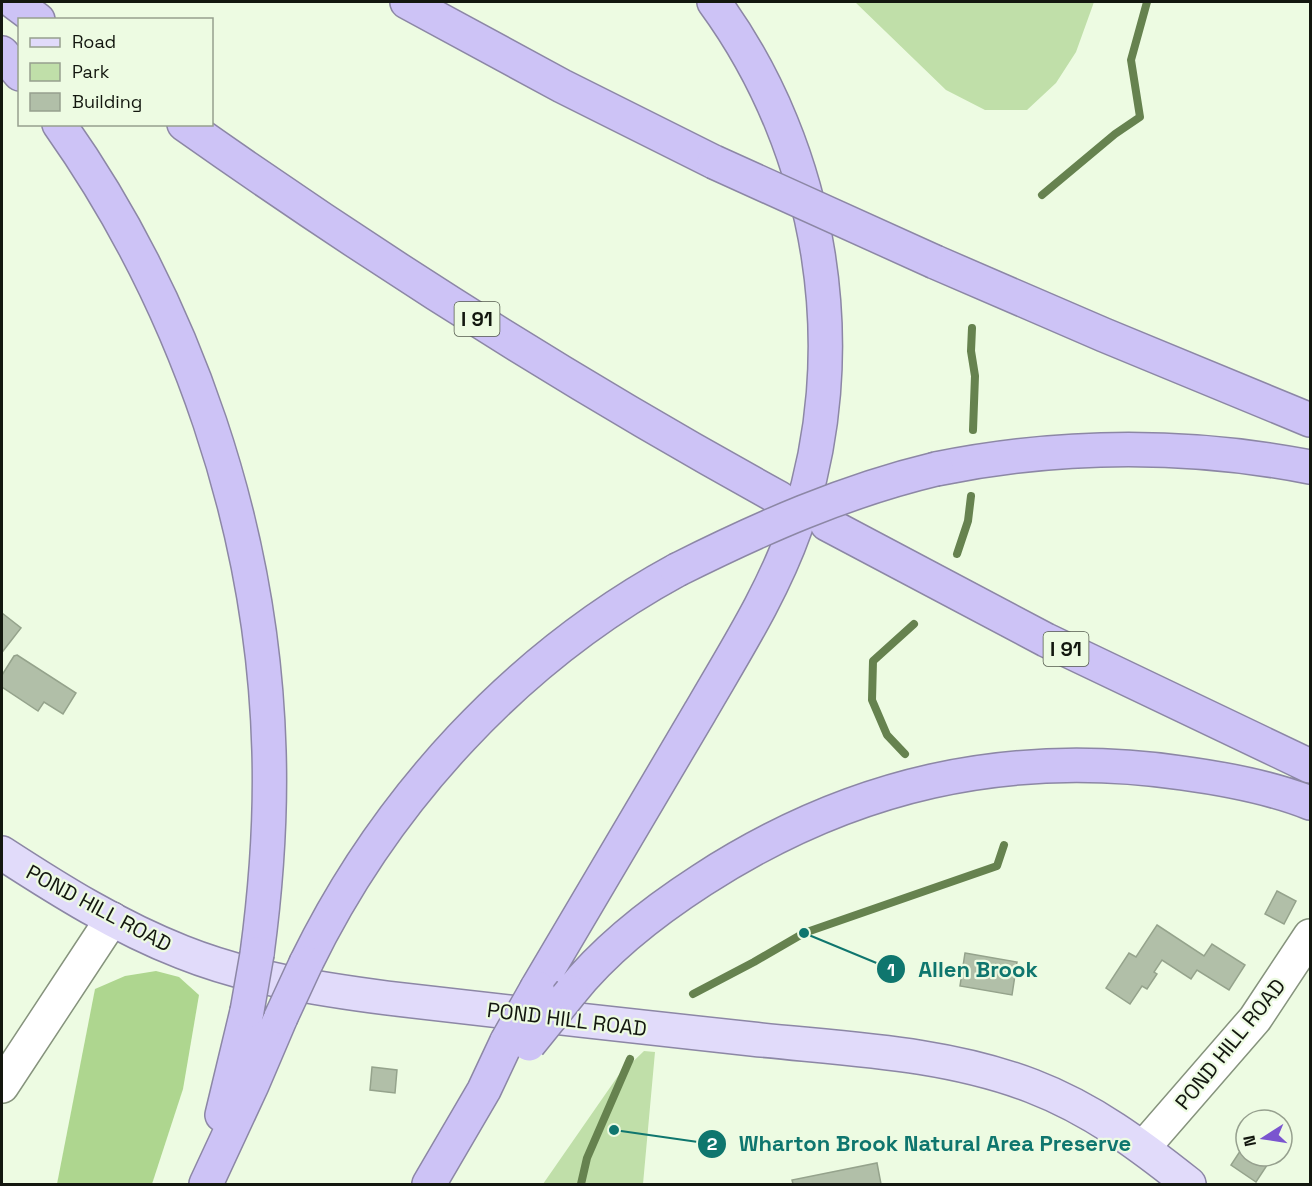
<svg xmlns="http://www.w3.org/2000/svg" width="1312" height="1186" font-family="'Space Grotesk',sans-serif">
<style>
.green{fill:#c0dfa9}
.forest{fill:#aed68f}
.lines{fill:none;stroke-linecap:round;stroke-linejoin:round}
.stream{stroke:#66824f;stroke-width:8}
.building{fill:#b1bfa8;stroke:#95a38c;stroke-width:1.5}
.minor-casing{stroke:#86937d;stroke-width:36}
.major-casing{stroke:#8c87a5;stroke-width:36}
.highway-casing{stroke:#8c87a5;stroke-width:36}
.minor{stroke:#fff;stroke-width:33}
.major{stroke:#e1dbfa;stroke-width:33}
.highway{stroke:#cdc3f6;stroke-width:33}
.highway-bridge-casing{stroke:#8c87a5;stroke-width:36;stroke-linecap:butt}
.highway-bridge{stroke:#cdc3f6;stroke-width:33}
.labels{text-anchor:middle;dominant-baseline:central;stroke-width:4.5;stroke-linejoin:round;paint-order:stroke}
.shield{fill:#edfbe2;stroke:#545b4e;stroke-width:1.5}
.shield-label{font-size:20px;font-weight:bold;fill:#13170f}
.street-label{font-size:21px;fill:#13170f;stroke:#edfbe2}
.leader{fill:none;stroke:#0f766e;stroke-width:2}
.callout-dot{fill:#0f766e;stroke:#edfbe2;stroke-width:2}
.mark-label{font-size:18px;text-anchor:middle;font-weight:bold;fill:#fff}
.callout-label{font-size:22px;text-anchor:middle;font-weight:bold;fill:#0f766e;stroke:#edfbe2;stroke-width:4.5;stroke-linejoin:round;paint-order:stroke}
</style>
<rect width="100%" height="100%" fill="#edfbe2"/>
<path class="green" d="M855,2h239l-18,50 -20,31 -29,27h-42l-39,-20z
M644,1051l11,1 -12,132h-100l75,-108z"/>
<path class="forest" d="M156,971l23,6 20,18 -16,94 -31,95h-95l38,-195 30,-13z"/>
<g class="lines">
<path class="stream" d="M1042,195l73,-61 25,-17 -9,-57 16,-58
M972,328l-1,23 4,25 -2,54
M957,554l11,-33 3,-25
M905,754l-18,-19 -15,-35 1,-39 41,-37
M693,994l61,-32 50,-29 193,-67 7,-21
M581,1184l6,-26 43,-99"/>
</g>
<path class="building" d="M2,613l19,15 -18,23 -1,-1z
M17,655l59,38 -13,21 -19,-12 -6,9 -36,-24v-12l12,-19z
M1277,891l19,10 -12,23 -19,-10z
M1157,925l47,31 8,-12 33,21 -16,25 -32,-20 -6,9 -29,-19 -8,12 3,2 -10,15 -5,-3 -12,18 -24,-16 23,-35 7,4z
M965,953l52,9 -5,33 -52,-9z
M372,1067l25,3 -2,23 -25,-3z
M1246,1142v14h27l-17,26 -25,-17z
M877,1163l4,21h-88l-1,-4z"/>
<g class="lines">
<defs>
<path id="minor" d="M2,1086l110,-167
M1143,1148l112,-129 55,-83"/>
<path id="major" d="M2,853c57,37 116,74 180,99 65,26 136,37 205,46 122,14 243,28 365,41 93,10 192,13 280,47 60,23 108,59 157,98"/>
<path id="highway" d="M14,2l24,18
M407,2l155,84 152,76
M2,53l18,21
M59,124c128,181 204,405 210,627 2,68 -3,136 -12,203
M184,124c191,135 390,261 595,374
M935,262l169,73 206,85
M936,469c124,-25 250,-26 374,-2
M827,524l219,116 264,126
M306,963c80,-164 211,-306 371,-393
M537,988c55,-92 109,-184 163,-276 34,-59 72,-118 95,-183 61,-176 28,-378 -81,-527
M571,992c36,-45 83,-81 131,-112 148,-96 305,-132 480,-107 44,6 88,14 128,30
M222,1115l25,-104
M206,1184l46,-99 29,-68
M429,1184l55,-94 23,-49"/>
</defs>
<use href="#minor" class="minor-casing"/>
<use href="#major" class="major-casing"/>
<use href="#highway" class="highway-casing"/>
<use href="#minor" class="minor"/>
<use href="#major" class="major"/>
<use href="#highway" class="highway"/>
<defs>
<path id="highway-bridge" d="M714,162l221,100
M677,570c84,-42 167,-79 259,-101
M247,1011l10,-57
M281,1017l25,-54
M507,1041l30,-53
M529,1044l42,-52"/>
</defs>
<use href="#highway-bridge" class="highway-bridge-casing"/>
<use href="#highway-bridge" class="highway-bridge"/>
</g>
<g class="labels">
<g class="shield">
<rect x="454.5" y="302" width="45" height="34" rx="4.5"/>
<rect x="1043.5" y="632" width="45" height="34" rx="4.5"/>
</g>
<g class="shield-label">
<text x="477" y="319">I 91</text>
<text x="1066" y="649">I 91</text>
</g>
<g class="street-label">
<text transform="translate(99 908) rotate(28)">POND HILL ROAD</text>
<text transform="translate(567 1019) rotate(7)">POND HILL ROAD</text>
<text transform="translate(1230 1044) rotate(-51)">POND HILL ROAD</text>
</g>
</g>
<path class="leader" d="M804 933L891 969M614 1130L712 1144"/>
<g class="callout-dot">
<circle cx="804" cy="933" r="6"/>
<circle cx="614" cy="1130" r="6"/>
<circle cx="891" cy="969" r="15"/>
<circle cx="712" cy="1144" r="15"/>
</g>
<g class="mark-label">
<text x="891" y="976">1</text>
<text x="712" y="1150">2</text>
</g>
<g class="callout-label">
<text x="978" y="977">Allen Brook</text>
<text x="935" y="1151">Wharton Brook Natural Area Preserve</text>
</g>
<rect width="1312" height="1186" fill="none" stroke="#13170f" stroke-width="6"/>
<rect x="18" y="18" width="195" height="108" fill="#edfbe2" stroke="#96a08e" stroke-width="1.5"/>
<rect x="30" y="38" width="30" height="9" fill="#e1dbfa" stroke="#96a08e" stroke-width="1.5"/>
<text x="72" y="48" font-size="18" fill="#13170f">Road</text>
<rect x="30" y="63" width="30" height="18" fill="#c0dfa9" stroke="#96a08e" stroke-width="1.5"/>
<text x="72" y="78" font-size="18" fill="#13170f">Park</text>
<rect x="30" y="93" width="30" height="18" fill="#b1bfa8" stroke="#96a08e" stroke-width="1.5"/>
<text x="72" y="108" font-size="18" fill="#13170f">Building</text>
<g transform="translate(1264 1138) rotate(258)"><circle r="28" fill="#edfbe2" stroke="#96a08e" stroke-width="1.5"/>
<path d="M0-4.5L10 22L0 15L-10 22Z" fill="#7a55cf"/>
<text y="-9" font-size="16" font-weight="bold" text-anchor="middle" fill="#13170f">N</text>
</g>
</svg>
